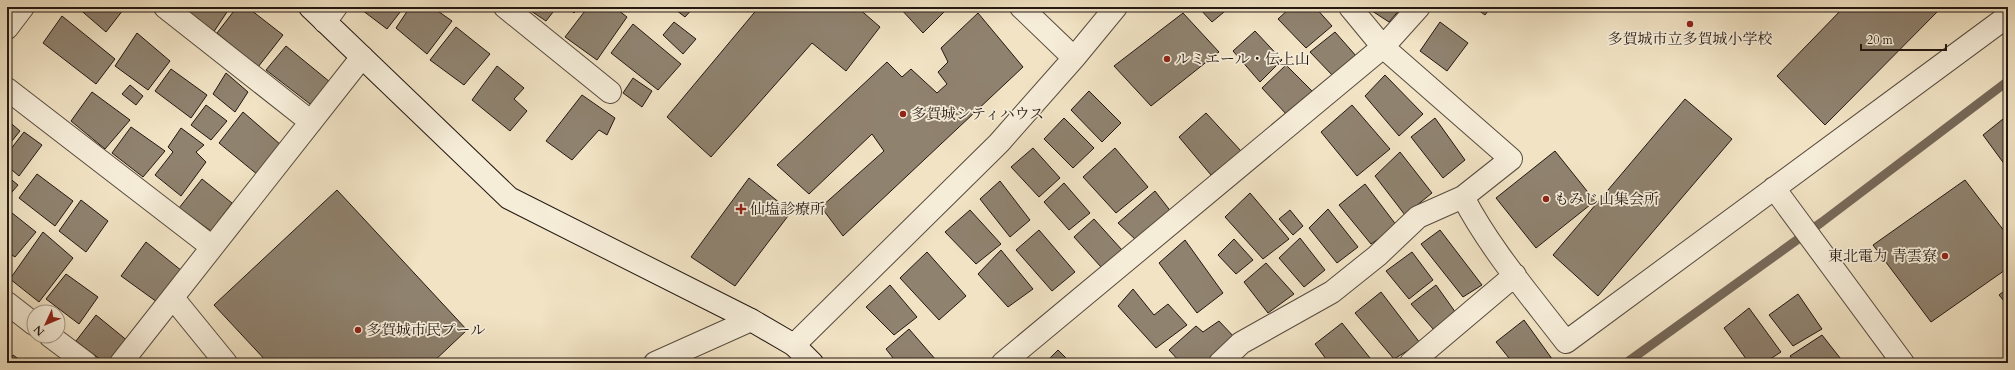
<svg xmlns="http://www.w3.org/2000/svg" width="2015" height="370" font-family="Cardo,'Noto Serif JP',serif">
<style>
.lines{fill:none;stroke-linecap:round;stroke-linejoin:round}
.stream{stroke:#756858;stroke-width:9}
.building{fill:#8f826f;stroke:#241812}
.street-casing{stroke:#574b3e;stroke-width:24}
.secondary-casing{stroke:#241812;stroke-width:24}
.street{stroke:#f6edd9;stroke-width:22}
.secondary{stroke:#f6edd9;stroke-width:22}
.poi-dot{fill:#8f2418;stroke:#f6edd9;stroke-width:1.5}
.labels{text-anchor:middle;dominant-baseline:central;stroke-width:3.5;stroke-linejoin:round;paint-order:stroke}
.poi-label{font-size:15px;fill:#241812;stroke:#f6edd9;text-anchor:start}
</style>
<rect width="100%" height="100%" fill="#f1e3c4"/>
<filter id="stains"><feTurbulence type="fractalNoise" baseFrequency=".005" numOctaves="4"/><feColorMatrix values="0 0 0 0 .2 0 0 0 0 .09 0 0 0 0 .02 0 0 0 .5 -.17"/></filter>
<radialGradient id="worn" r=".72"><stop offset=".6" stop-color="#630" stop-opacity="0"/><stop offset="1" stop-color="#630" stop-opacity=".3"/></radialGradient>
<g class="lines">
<path class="stream" d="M1626,363l196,-141 186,-141"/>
</g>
<path class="building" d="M77,7h42l4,3 -17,22z
M179,7h41l7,5 -14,21z
M237,7h10l36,28 -25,32 -41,-34z
M358,7h46l-17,22z
M410,7h22l20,14 -25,33 -31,-26z
M525,7h32l-11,14z
M567,7h12l-5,6z
M588,7h26l13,10 -30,43 -32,-23z
M672,7h22l-9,10z
M759,7h98l23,20 -34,44 -34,-28 -101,114 -44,-40z
M899,7h50l-26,26z
M1198,7h32l-18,15z
M1291,7h24l17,19 -26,22 -28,-29z
M1366,7h36l-13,15z
M1474,7h17l-6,8z
M1844,7h98l-117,118 -48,-49z
M978,13l45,54 -180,169 -22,-29 63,-56 -12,-17 -63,60 -32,-29 110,-103 15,15 9,-8 26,24 10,-9 -9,-12 10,-10 -7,-14z
M1183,13l36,39 -68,54 -37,-40z
M62,16l53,43 -19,25 -53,-41z
M674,22l22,17 -13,15 -20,-19z
M1440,22l28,21 -21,28 -27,-20z
M633,24l48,40 -23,26 -47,-37z
M456,27l34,27 -26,31 -34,-25z
M1255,31l27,29 -22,22 -27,-31z
M1335,32l22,25 -23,20 -24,-25z
M137,33l33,28 -22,29 -33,-24z
M286,46l44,36 -16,25 -48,-37z
M1286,65l29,29 -27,22 -26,-28z
M497,66l27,22 -10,11 13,12 -17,20 -38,-31z
M171,69l36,26 -16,23 -36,-27z
M226,73l22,19 -13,20 -22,-18z
M1385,75l38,39 -24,22 -34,-40z
M633,78l19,13 -10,16 -19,-14z
M130,85l13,11 -7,9 -14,-11z
M1089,91l32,32 -19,19 -31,-32z
M92,92l38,28 -25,29 -34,-28z
M582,95l33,23 -8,17 -8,-5 -27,30 -26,-19z
M1685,99l47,40 -134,157 -45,-41z
M206,105l21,16 -16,19 -20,-15z
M1352,105l38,44 -33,27 -36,-44z
M243,112l38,33 -23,30 -39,-32z
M1206,113l35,38 -30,24 -32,-38z
M2008,115v54l-25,-34z
M1064,118l30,30 -21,20 -29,-29z
M1435,118l30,42 -22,18 -32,-41z
M7,120l13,11 -13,16z
M131,127l34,24 -22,26 -31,-24z
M181,128l23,17 -8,7 10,10 -25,34 -26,-21 18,-23 -5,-5z
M24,132l18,13 -23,31 -12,-10v-12z
M1033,148l27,30 -21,19 -28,-30z
M1115,148l33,39 -32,26 -33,-36z
M1555,151l40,50 -59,47 -40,-50z
M1400,152l32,41 -27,22 -30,-39z
M37,174l36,27 -18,25 -36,-28z
M7,176l11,9 -11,13z
M749,178l42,34 -56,74 -44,-29z
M202,179l30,24 -21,28 -32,-23z
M1965,180l43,56v32l-77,54 -58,-77z
M1000,181l30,39 -20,17 -30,-38z
M1064,183l26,30 -21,17 -25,-28z
M1365,184l32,42 -26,18 -32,-39z
M337,190l130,140 -35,33h-164l-54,-58z
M1155,191l17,22 -35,28 -19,-18z
M1250,193l39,46 -26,20 -38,-42z
M81,200l27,21 -22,31 -27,-21z
M7,209l29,23 -21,25 -8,-5z
M1328,209l30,38 -21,16 -28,-35z
M970,210l31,34 -25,20 -31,-32z
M1290,210l13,16 -10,9 -14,-16z
M1094,219l28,31 -21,17 -27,-30z
M1039,230l36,42 -23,19 -36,-41z
M1440,230l42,55 -19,12 -42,-53z
M43,232l30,26 -34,44 -29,-23z
M1300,238l25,32 -21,17 -25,-29z
M1234,239l19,21 -17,14 -18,-19z
M1185,240l38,53 -26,20 -38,-50z
M146,242l36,29 -25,31 -36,-26z
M1001,250l32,39 -25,18 -30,-33z
M927,252l39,44 -27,24 -39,-42z
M1412,252l21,28 -24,19 -23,-28z
M1266,263l28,31 -26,19 -24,-31z
M66,274l32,23 -19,27 -33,-25z
M890,285l27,32 -23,18 -28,-28z
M1436,285l20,28 -22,17 -23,-26z
M2008,288v18l-9,-11z
M1133,289l21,26 14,-11 19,21 -31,23 -38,-42z
M1381,292l39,51 -26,16 -39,-46z
M1798,294l24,35 -29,17 -24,-31z
M1749,308l32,44 -17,11h-15l-25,-35z
M96,315l33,27 -17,21h-7l-29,-22z
M1524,320l31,43h-42l-17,-21z
M1219,321l16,17 -27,25h-27l-12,-13 27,-24 7,6z
M1342,323l32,40h-45l-14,-19z
M909,329l27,31 -4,3h-35l-11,-14z
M1822,335l22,28h-49l-5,-7z
M1058,350l13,13h-26z
M13,355l11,8h-16z
M1303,358l3,5h-9z
M1489,358l4,5h-11z"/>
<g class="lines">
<defs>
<path id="street" d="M165,7l146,115
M505,7l105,85
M1021,7l53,51 42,-51
M1350,7l33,40 128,112 -48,38c27,52 67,98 103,145l442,-326
M325,22l11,-15
M7,28l16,-21
M7,89l205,158
M1774,188l129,175
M173,298l53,65
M7,303l27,21
M50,336l36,27
M794,345l205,-202 75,-85
M121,363l241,-306
M655,363l96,-43
M1003,363l380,-316 36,-40
M1220,363l21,-20 91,-51 45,-36 41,-39 45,-20
M1411,363l104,-88"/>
<path id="secondary" d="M310,7l199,191 242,122 43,25 18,18"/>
</defs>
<use href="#street" class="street-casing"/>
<use href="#secondary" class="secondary-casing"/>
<use href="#street" class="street"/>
<use href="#secondary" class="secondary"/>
</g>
<g class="poi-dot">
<circle cx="1690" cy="24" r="4"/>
<circle cx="1167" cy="59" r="4"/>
<circle cx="903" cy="114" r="4"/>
<circle cx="1546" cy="199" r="4"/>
<path d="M739 203h4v4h4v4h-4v4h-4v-4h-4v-4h4z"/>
<circle cx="1945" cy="256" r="4"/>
<circle cx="358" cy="330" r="4"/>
</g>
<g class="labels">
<g class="poi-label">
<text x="1690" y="39" text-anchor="middle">多賀城市立多賀城小学校</text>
<text x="1175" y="59">ルミエール・伝上山</text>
<text x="911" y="114">多賀城シティハウス</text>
<text x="1554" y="199">もみじ山集会所</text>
<text x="750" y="209">仙塩診療所</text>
<text x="1937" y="256" text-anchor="end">東北電力 青雲寮</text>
<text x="366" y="330">多賀城市民プール</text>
</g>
</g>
<rect width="2015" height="370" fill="none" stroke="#f1e3c4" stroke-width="24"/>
<rect x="8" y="8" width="1999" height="354" fill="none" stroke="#241812" stroke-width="2"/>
<rect x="12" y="12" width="1991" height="346" fill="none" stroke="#241812"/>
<g transform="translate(46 324) rotate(226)"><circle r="19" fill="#f6edd9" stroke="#a29889"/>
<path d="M0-3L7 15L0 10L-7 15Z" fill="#8f2418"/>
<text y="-6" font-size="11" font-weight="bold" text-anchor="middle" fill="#241812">N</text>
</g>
<path d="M1861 44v6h85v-6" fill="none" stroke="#241812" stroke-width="2"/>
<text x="1867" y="44" font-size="12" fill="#241812" stroke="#f6edd9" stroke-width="3" paint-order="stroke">20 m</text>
<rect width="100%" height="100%" filter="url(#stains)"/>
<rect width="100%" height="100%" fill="url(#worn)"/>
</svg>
